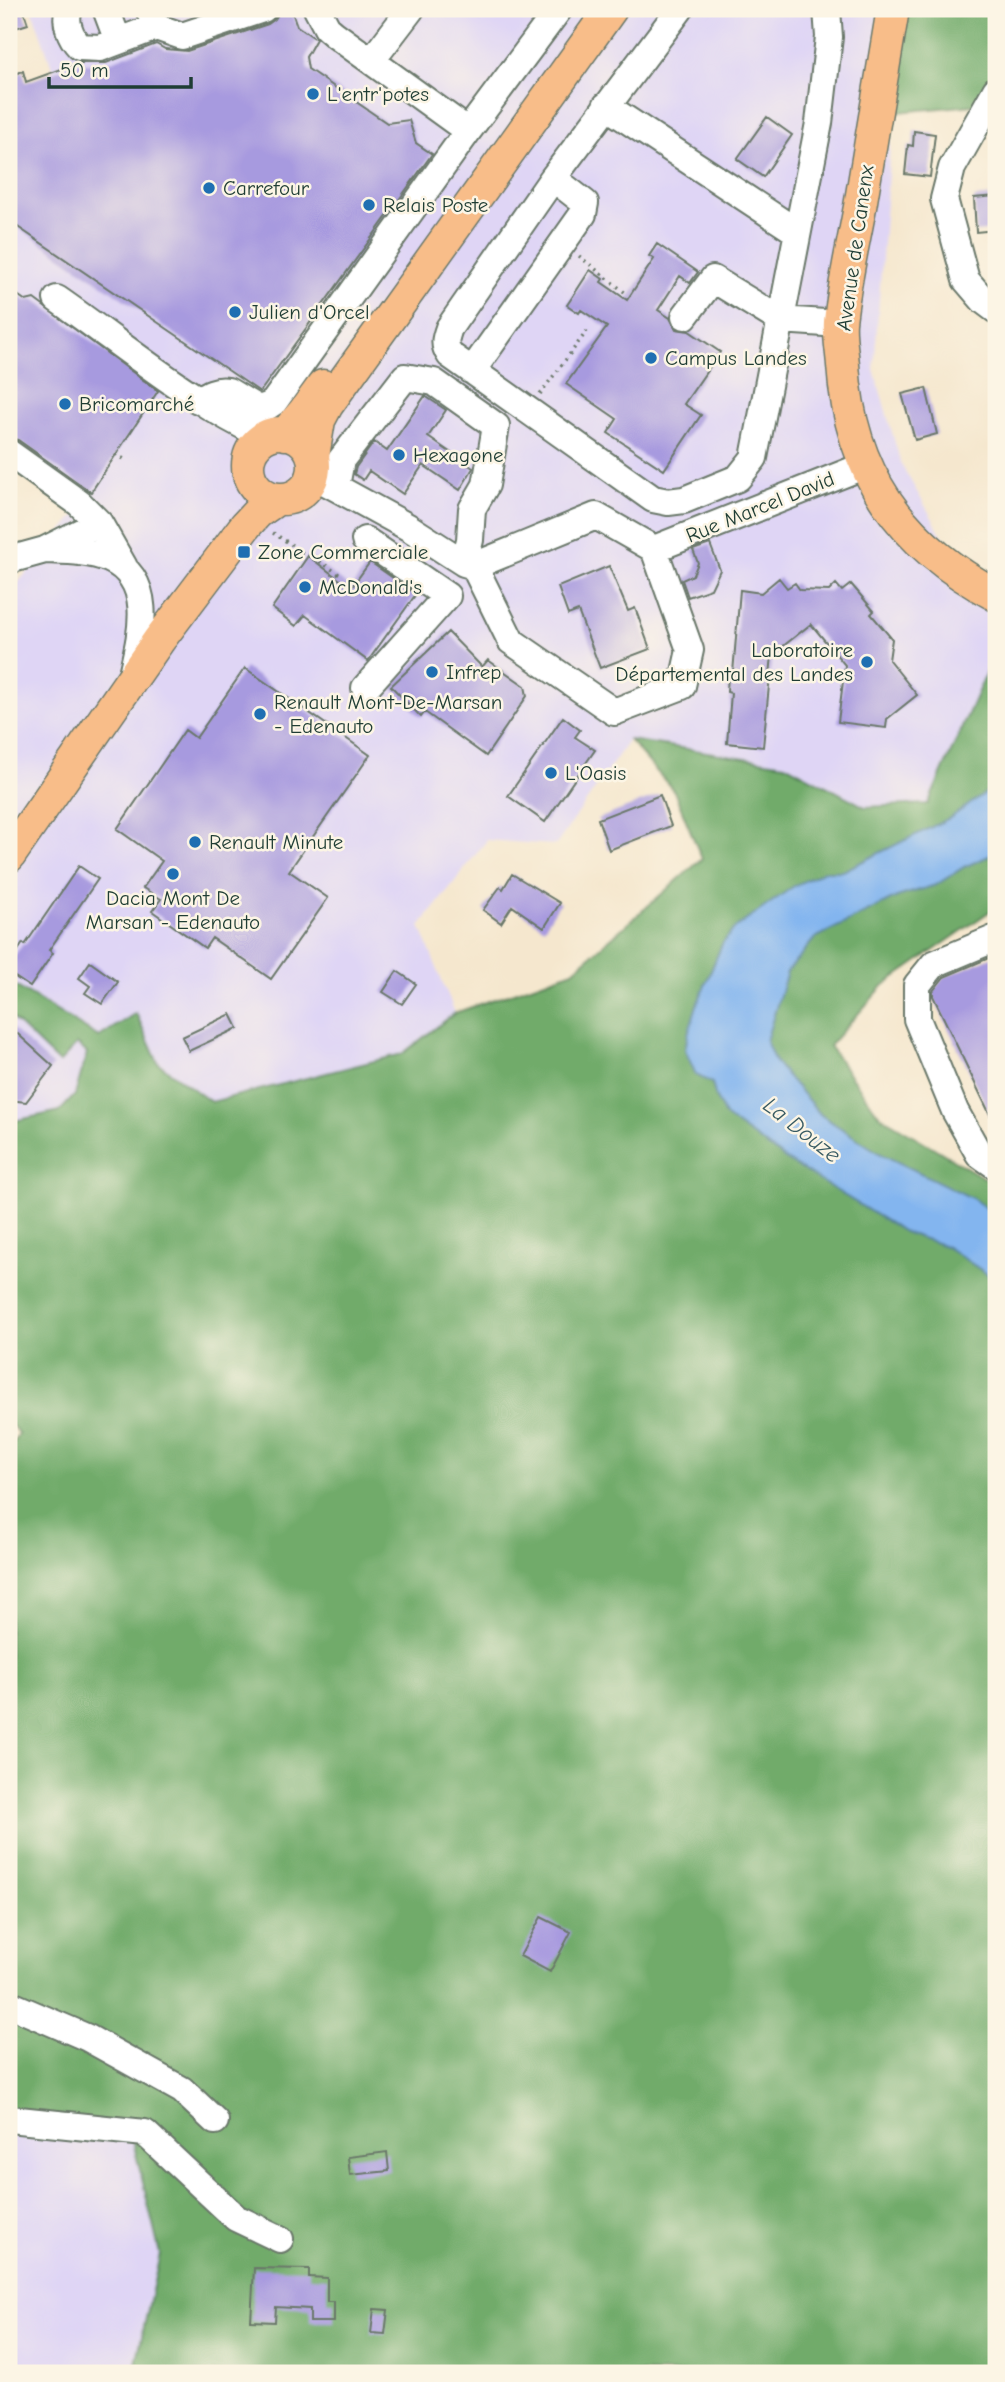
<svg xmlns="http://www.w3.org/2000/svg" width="1005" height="2382" font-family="'Comic Neue',sans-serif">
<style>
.built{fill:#dfd5f5}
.forest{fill:#71ab6a;stroke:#48744f;stroke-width:2}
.water{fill:#83b5ef;stroke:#517992;stroke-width:2}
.building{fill:#a79adf}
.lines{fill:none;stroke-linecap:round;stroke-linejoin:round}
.minor-casing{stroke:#6a786a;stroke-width:30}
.major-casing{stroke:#6a786a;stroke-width:35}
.path{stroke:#6a786a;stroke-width:3.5;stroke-dasharray:2 5;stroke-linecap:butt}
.minor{stroke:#fff;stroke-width:26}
.major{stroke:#f8bd89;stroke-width:32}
.poi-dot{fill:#1f6fb2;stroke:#fcf5e5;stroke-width:2.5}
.labels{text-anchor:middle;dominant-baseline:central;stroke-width:5;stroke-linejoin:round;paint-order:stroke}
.poi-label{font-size:21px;fill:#1f3d34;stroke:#fcf5e5;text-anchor:start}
.street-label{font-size:21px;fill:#1f3d34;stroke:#fcf5e5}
.water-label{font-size:23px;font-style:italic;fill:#385b63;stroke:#fcf5e5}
</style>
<rect width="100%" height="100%" fill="#fcf5e5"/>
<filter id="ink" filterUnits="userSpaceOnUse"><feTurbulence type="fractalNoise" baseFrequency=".0143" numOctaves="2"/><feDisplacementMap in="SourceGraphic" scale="14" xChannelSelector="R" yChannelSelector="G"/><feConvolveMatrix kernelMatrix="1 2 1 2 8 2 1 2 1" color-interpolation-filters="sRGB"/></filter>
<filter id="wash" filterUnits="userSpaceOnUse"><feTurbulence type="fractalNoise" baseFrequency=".00686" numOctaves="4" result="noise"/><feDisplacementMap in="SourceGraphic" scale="28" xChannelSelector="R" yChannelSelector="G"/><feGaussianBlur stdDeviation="1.57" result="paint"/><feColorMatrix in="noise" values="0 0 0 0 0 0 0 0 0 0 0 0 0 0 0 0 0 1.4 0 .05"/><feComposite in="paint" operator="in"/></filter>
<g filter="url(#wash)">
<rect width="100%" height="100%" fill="#f5e7ce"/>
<path class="built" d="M32,9h868l-26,360 27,95 95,165v22l-68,153 -63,3 -80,-43 -156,-24 -73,105 -69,-5 -67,86 35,87 -53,41 -191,48 -53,-38 -22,-51 -37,24 -90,-55v-389l71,-83 -71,-49v-368l46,-17z
M9,1015l50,47 18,-18 10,9 -12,42 -15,16 -51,11z
M9,2118l123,18 28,118 -26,119h-125z"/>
<path class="forest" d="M996,9v58l-22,38 -75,7 3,-91 11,-11z
M996,651v256l-112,78 -55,61 50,69 117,70v1188h-862l26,-119 -28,-117 -123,-19v-670l10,-14 -10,-12v-300l51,-11 15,-16 12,-42 -10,-9 -18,19 -50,-48v-33l90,55 37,-24 22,50 53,39 191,-48 53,-41 118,-42 129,-112 -28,-68 -45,-51 156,24 80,43 63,-3z"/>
<path class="water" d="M996,786v67l-32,14 -28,18 -39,12 -82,41 -28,34 -21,69 9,21 46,53 58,38 93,45 24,17v69l-9,-10 -42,-28 -41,-14 -116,-71 -62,-44 -10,-19 -4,-15 -16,-8 -11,-25 3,-16 9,-29 25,-61 12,-15 60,-43 30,-15h19l107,-53z"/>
<g id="blocks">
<path class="building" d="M9,9h14l5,15 -19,6z
M281,9h10l6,17 19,13 -10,18 2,12 79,54 22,-3 7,23 16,11 -172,238 -251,-171v-145l14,-5 3,11 52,-19h28l50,-19 9,5 22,2 81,-27 7,-5z
M767,117l25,18 -29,42 -26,-18z
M914,131l21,3 -5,43 -25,-3 3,-29 5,1z
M996,196v34l-20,2 -2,-34z
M657,244l41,28 -8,11 -10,-7 -22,34 12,8 6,11 13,2 31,21 -36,52 17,11 -37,55 -56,-37 9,-14 -51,-35 41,-57 -26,-17 -2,3 -12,-8 8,-12 15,-23 13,9 -2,3 26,18 27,-41 -5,-3z
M9,289l17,12 8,-2 124,92 -67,101 -73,-52 -9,-2z
M926,388l11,46 -22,6 -13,-46z
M425,396l21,14 -18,27 45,31 -13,22 -37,-25 -20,29 -34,-23 -6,9 -9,-6 2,-7 18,-25 13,9z
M710,544l10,26 -9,19 -23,8 -6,-17 11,-5 5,-12 -5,-13z
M308,556l43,32 19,-26 46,32 -48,67 -63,-46 -9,11 -24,-18z
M609,566l19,45 7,-3 15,41 -50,19 -22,-57 -10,4 -10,-28z
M779,578l8,10 8,-5 5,7 29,1 7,-7 6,7 9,-7 23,27 -3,3 21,25 -3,21 28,35 -30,24 -1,9 -48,-6 7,-57 -34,-41 -39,31 -9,92 -36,-4 4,-50 -4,-1 1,-19h5l7,-83 21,3z
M448,632l34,35 6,-7 37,26 2,10 -41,60 -61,-44 -4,5 -30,-31z
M245,668l125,87 -81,116 39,27 -57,81 -59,-41 -7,10 -53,-37 9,-12 -18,-11 19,-27 -45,-32 68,-99 11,8z
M563,717l17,13 -5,7 20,13 -50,72 -37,-26z
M660,795l11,31 -62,24 -11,-31z
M79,866l19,13 -49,71 4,3 -23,34 -21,-14v-9l14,-21 2,2z
M512,874l48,29 -16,25 -32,-22 -11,17 -18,-13 17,-23 3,2z
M996,955v172l-63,-131v-5l11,-14z
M90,962l28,20 -16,22 -17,-11 5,-7 -11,-8z
M397,971l19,13 -14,20 -19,-12z
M231,1014l7,14 -49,23 -7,-14z
M9,1026l44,40 -27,36 -17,-2z
M541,1917l30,15 -21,40 -30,-16z
M387,2152l2,19 -39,4 -2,-18z
M254,2268l55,1v8l18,1v24h7v20h-24v-13l-34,-2 -1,15 -24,-1z
M374,2309l14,1 -3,24 -14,-1z"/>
</g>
</g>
<g filter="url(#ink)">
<use href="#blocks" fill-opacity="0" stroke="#6a786a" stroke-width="2"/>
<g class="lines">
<defs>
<path id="minor" d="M70,9c-7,11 1,29 10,38l20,1 56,-21
M106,9l12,32
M149,9l7,18 26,9 81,-27
M317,9l10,19 7,6 134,97
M680,9l-127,169 -104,150c-4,11 -6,17 1,27l203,144 15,3 16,-2 54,-22 16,-20 65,-335 10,-86 -2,-28
M372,60l39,-51
M996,90l-44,78 -8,31 22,81 18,21 12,9
M606,106l191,126
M57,299c68,47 133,103 209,138
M685,316l28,-37 67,41 60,4
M472,371l111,-157 2,-11 -32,-25
M198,400c10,-6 18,-11 30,-9l30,18 10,-3 6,-4 194,-271 91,-122
M9,453l70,50 20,20 25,44
M313,475l95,52 56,36 10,3 122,-50 58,33 36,101 -8,36 -68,26 -103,-71 -37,-75
M336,486l5,-26 64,-83 29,5 62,44 -10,59 -14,24 -2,31 -6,23
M654,549l212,-84
M45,550c21,1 45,1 64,9 47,21 32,76 23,115
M9,560l36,-10 54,-27
M365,688l82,-92 -82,-56
M996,938l-62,26 -17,21v34l38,92 24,43 17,12
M9,2004l79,34 94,52 33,31
M9,2119l136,14 91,85 44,21"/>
<path id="major" d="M893,9c-11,66 -22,132 -33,198 -7,38 -16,77 -20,115 -1,14 2,29 3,43 7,108 58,180 153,230
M248 466a33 33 0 1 1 66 0a33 33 0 1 1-66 0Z
M285,434l19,-22 19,-26
M313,456l6,-36 8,-15 284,-396
M9,856l150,-216 87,-115 12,-13 19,-13"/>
</defs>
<use href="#minor" class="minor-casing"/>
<use href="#major" class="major-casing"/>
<path class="path" d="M579,256l48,38
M540,394l47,-63
M116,454l11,7
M273,533l19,12
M301,552l9,3 32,21"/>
<use href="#minor" class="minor"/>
<use href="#major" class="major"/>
</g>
</g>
<g class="poi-dot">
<circle cx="313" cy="94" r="7"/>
<circle cx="209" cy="188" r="7"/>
<circle cx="369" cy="205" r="7"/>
<circle cx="235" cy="312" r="7"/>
<circle cx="651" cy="358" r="7"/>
<circle cx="65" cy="404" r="7"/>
<circle cx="399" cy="455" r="7"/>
<rect x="237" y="545" width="14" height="14" rx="3.5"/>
<circle cx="305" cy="587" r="7"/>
<circle cx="867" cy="662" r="7"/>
<circle cx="432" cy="672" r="7"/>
<circle cx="260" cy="714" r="7"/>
<circle cx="551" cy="773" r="7"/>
<circle cx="195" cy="842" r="7"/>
<circle cx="173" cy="874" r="7"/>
</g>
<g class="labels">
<g class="poi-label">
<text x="327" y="94">L'entr'potes</text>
<text x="223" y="188">Carrefour</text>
<text x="383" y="205">Relais Poste</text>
<text x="249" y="312">Julien d'Orcel</text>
<text x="665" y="358">Campus Landes</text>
<text x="79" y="404">Bricomarché</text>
<text x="413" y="455">Hexagone</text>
<text x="258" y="552">Zone Commerciale</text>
<text x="319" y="587">McDonald's</text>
<text x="853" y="650" text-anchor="end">Laboratoire<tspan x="853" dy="24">Départemental des Landes</tspan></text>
<text x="446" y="672">Infrep</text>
<text x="274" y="702">Renault Mont-De-Marsan<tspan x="274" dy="24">- Edenauto</tspan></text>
<text x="565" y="773">L'Oasis</text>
<text x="209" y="842">Renault Minute</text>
<text x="173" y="898" text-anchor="middle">Dacia Mont De<tspan x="173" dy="24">Marsan - Edenauto</tspan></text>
</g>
<g class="street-label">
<text transform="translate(855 248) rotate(-82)">Avenue de Canenx</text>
<text transform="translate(760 507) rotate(-22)">Rue Marcel David</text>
</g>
<g class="water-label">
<text transform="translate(802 1130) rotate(38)">La Douze</text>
</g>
</g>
<rect width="1005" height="2382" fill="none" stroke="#fcf5e5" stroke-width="35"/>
<path d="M49 77v10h142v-10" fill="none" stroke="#1f3d34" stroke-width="3.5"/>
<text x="60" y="77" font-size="21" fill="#1f3d34" stroke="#fcf5e5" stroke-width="5" paint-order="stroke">50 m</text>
</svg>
